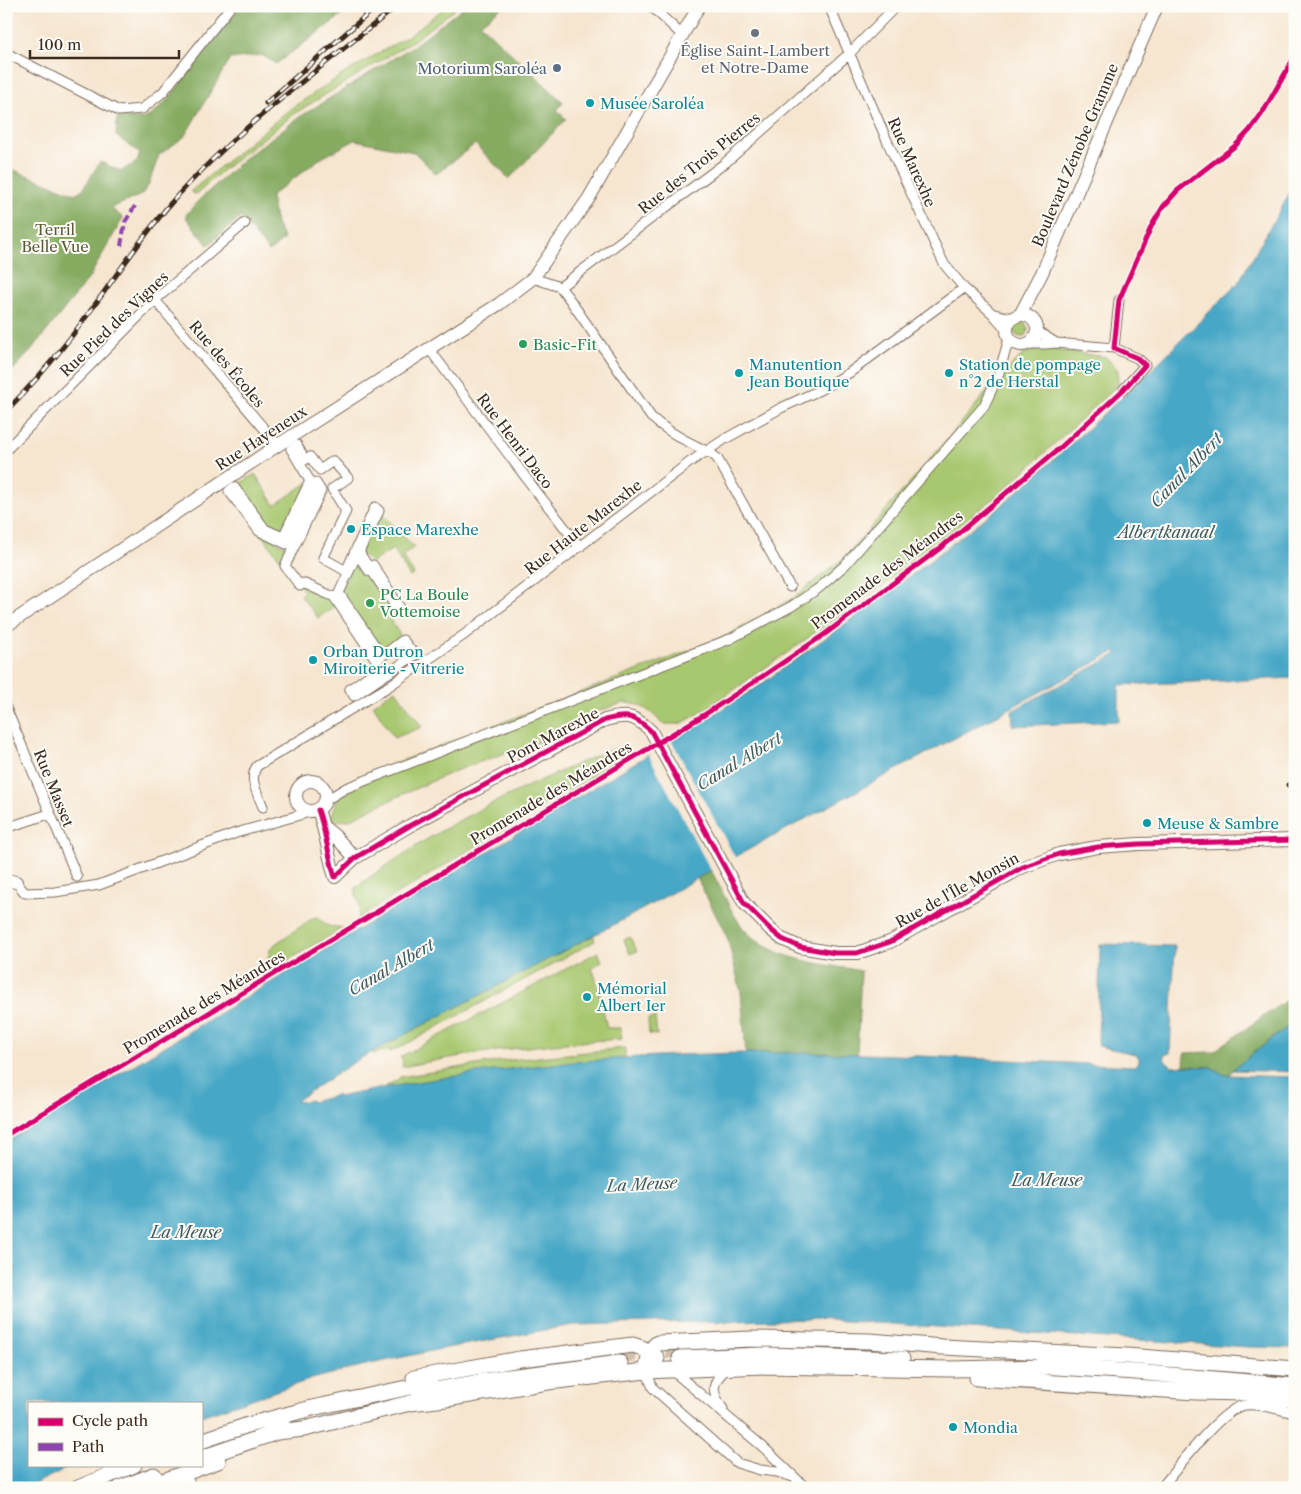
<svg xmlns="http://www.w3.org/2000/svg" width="1301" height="1494" font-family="'Libre Caslon Text',serif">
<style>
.green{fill:#a8c870;stroke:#727947}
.forest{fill:#86ac62;stroke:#606b40}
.water{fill:#47a7c6;stroke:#416872}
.pier{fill:#f6e5cf}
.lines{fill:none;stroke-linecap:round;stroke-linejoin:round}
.primary-tunnel{stroke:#d1c0ac;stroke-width:15;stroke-dasharray:15 8;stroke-linecap:butt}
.street-casing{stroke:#7c6b5c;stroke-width:11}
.secondary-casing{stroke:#7c6b5c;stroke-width:14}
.primary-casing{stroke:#7c6b5c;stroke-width:17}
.street{stroke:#fff;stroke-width:9}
.secondary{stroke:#fff;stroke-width:12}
.primary{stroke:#fff;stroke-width:15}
.rail-casing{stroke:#3b2a1e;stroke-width:5}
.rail{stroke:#fdfcf7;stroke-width:3;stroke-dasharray:9;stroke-linecap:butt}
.quiet{stroke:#8e44ad;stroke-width:4;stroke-dasharray:8 4;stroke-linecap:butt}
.cycleway-casing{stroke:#fdfcf7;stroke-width:8}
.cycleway{stroke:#d6006c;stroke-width:5}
.worship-dot{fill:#6b7280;stroke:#fdfcf7;stroke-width:2}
.service-dot{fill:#5c6f8a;stroke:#fdfcf7;stroke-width:2}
.culture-dot{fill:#0f9aa8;stroke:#fdfcf7;stroke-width:2}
.leisure-dot{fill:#2e9e5b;stroke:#fdfcf7;stroke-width:2}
.labels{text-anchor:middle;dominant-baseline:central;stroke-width:4;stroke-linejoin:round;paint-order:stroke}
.worship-label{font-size:15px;fill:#5b616d;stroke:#fdfcf7}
.service-label{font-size:15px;fill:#4e5e75;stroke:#fdfcf7;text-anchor:end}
.culture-label{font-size:15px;fill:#0d838f;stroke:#fdfcf7;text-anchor:start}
.street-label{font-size:15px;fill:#3b2a1e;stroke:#fdfcf7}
.park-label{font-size:15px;fill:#5c5937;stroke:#fdfcf7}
.leisure-label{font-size:15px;fill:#27864d;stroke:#fdfcf7;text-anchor:start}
.water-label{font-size:16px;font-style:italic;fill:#405c61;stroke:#fdfcf7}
</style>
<rect width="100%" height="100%" fill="#fdfcf7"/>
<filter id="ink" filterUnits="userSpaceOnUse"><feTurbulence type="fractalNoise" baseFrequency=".02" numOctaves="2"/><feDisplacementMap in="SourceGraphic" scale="10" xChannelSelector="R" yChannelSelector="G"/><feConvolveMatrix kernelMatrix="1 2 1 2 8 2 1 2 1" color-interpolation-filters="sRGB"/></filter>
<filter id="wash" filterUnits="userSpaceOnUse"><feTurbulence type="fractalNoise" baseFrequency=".0096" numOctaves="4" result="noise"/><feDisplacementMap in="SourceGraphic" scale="20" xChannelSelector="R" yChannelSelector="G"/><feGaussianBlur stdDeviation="1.12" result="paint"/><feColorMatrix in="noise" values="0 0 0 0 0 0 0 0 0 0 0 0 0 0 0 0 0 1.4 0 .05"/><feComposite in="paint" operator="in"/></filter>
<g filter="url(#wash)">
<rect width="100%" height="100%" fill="#f6e5cf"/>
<path class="green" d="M447,6h12l-46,35 -119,73 -71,56 -25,23 -4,1 -3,-3 99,-82 55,-36 63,-37z
M1014 330a7 7 0 1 1 14 0a7 7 0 1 1-14 0Z
M1044,348l62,9 12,13v15l-116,107 -121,95 -179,125 -22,12h-18c-8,-11 -20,-20 -35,-21 -18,-1 -91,40 -111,51l-5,-3 -56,20 -76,34 -30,15 -13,1 -5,-2 6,-20 59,-36 329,-126 67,-38 53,-42 101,-116 44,-53 34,-35z
M255,474l20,31 35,-24 -27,56 -18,-8 -31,-42z
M379,511l35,36 -12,9 12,18 -4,3 -17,-28 -22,14 -12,-11z
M259,531l34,20 -8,15z
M357,554l43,59 -10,6 13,21 -21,16 -43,-63z
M303,583l35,21 -20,14 -18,-23 4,-4 -4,-5z
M395,689l27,38 -28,11 -21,-33z
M622,747l4,8 -268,163c5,-18 -4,-19 -2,-31 29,-21 59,-41 90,-59 50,-29 105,-52 158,-76z
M317,917l11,9 15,2 -78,46 5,-24 5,-6 38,-26z
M593,935l2,6 -196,107 -9,4 -1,-2 -16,4 -1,-2z
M630,937l7,14 -7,3 -6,-14z
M598,952l4,9 -10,7 5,14 10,46h13l2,11c-74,4 -147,13 -220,28l1,-6 -3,-4z
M655,1017l2,18 -8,-1 -1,-15z
M625,1048v10l-120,12 -119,18v-2l5,-2v-1l5,-2 4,-4 101,-16z"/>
<path class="forest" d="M241,6h113l-78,58 -14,-9 -32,4 -46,78 -25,18 -11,31 -7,9 -30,13 12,10 -34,60 -59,74 -24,25v-210l69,27 8,-5 17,-27 21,9 16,-9 3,-9 -24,-17 1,-19 25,2 10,-4 17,-17z
M465,6h38l-23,18 83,78 -6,8 9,9 -57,60 -34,-35 -39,30 -22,-22 -59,-12 -37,20 -47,36 5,28 8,15 -15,13 -28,-35 -33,28 -21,-26 -1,-4 11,-13 48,-44 53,-40 115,-72z
M711,870c10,18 20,43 32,58 29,33 78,35 118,43l-4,84 -111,-2 -5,-61 -14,-55 -30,-59z
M1295,994v27l-63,49 -2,5h-5l-14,-8 -27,-1 1,-13 28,-1z"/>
<path class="water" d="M1295,184v494l-176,7v36l-106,5 -1,-15 105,-57 -1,-3 -381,206 -103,58 -273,144 -62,41 1,2 13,-2 1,2 25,-7 1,2c133,-28 272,-42 408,-44 130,-2 260,8 390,13l3,-5v-4l-4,-3 -37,-8 2,-102 75,2 -5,107 -6,2 1,6 7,6 12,-1 27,1 14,8 70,2v271l-47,-1 -434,-28 -241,6 -132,24 -80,17 -49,13 -111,37v-13h-172v62h44l-47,23h-20v-346l670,-404 81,-51 130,-93 120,-93 56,-50 85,-78 90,-90z
M1295,1021v51l-63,-2z"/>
<path class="pier" d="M670,738l66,121 -24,13 -65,-120z"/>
</g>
<g filter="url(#ink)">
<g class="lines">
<path class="primary-tunnel" d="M620,1355l60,-5"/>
<defs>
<path id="street" d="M651,6l31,29
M829,6l59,137 56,121 20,24 29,26 13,15
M6,53l113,58 23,-2 21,-17 68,-86
M533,278l27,9 8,10 83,120c13,12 29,21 45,29 10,5 12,4 21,12l73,129
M560,287l165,-124 125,-110 46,-47
M155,300l123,145
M1119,300l-5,48 23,10 8,7 -22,25
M993,314l19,4
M1037,331l19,12
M1028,344h18l10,-1 58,5
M430,350l106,141 44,56
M297,445l8,15 5,-3 10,13 13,-9 15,17 -16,11 14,22 -23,47 23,13 29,-64 4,4 -20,41 10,16 4,-3 29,46 -2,2 -29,-43 -2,1 -12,-17 -18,39 43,63 21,-16 12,15 -61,41 -4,-7 31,-22 -47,-70 -31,-14 -3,3 -15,-20 36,-75 -5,-8 -30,61 -27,-13 -30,-40 5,-4 31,42 18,8 27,-56 -19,-32z
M6,450l149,-150 90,-77
M6,708l71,169
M326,800l20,-12 384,-149 62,-33 27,-18 26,-23 139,-159 14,-30 11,-37
M263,807c-5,-13 -15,-28 -6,-41l129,-78 78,-53 226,-173 35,-23 56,-31 43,-20 25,-15 115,-85
M6,828l43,-14
M16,882l9,11 30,-1 44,-7 137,-52 74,-21
M646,1371l7,17 84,75 23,7 17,2 16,5
M673,1371l90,76 43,41
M723,1409c-12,-17 -13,-27 5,-41
M186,1473l5,15
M1161,1488c17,-20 60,-80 84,-83 16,-2 34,5 50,8"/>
<path id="secondary" d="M1007 330a15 15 0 1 1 30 0a15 15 0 1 1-30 0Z
M1020,315l22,-42 115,-267
M6,626l272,-181 221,-141 34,-26 56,-80 110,-192
M296 796a15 15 0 1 1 30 0a15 15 0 1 1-30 0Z
M318,810c8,22 10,45 17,67l20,-19 54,-32 196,-106c22,-6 29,-5 46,11l93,172 26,26 12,10 18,8 35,6h22l33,-11 133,-75 36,-13 39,-7 41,-3 156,-4
M325,828l10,8 20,22
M6,880l10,2"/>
<path id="primary" d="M680,1358l85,-3 137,4
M1040,1366l95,6 160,14
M646,1371c3,-10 3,-23 12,-28l93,-4 119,2 73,6 184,9 168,13
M414,1378l106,-19 113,-14 9,3 15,10
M977,1378l219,14 50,1 49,7
M419,1393l81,-15 120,-15
M277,1432l27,-3 106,-26 36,-4 102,-17 98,-11 117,-5 188,3 97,-2
M201,1441l47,-16 64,-17 118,-25
M201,1458l85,-29
M78,1488l56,-23
M120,1488l34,-13
M144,1488l74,-27"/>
</defs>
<use href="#street" class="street-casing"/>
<use href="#secondary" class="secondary-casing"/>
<use href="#primary" class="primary-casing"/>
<use href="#street" class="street"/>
<use href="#secondary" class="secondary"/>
<use href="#primary" class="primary"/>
<defs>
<path id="rail" d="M266,103l111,-97
M6,411c23,-23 45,-48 65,-74 34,-44 64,-92 100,-134 66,-75 148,-134 226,-197
M1288,785l7,-1"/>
</defs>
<use href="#rail" class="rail-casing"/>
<use href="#rail" class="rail"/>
<path class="quiet" d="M121,246l4,-24 10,-16"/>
<defs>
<path id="cycleway" d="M318,810c8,22 10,45 17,67l20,-19 54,-32 196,-106c22,-6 29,-5 46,11l93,172 26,26 12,10 18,8 35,6h22l33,-11 133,-75 36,-13 39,-7 41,-3 156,-4
M6,1135l698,-420 50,-33 71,-48 118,-88 118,-99 62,-57 22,-25 -8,-7 -23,-10 5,-48 33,-75 11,-18 14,-16 58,-45 15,-16 13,-18 32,-56"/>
</defs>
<use href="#cycleway" class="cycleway-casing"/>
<use href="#cycleway" class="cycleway"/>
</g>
</g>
<circle class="worship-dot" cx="755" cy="33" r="5"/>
<circle class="service-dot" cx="557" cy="68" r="5"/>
<g class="culture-dot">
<circle cx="590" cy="103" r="5"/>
<circle cx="739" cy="373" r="5"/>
<circle cx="949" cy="373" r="5"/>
<circle cx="351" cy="529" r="5"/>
<circle cx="313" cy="660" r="5"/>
<circle cx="1147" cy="823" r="5"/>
<circle cx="587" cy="997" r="5"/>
<circle cx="953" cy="1427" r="5"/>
</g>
<g class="leisure-dot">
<circle cx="523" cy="344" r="5"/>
<circle cx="370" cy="603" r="5"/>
</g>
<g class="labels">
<g class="worship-label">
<text x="755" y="50">Église Saint-Lambert<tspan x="755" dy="17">et Notre-Dame</tspan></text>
</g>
<g class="service-label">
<text x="547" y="68">Motorium Saroléa</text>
</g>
<g class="culture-label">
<text x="600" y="103">Musée Saroléa</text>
<text x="749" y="364">Manutention<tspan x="749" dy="17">Jean Boutique</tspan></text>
<text x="959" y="364">Station de pompage<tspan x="959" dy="17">n°2 de Herstal</tspan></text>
<text x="361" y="529">Espace Marexhe</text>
<text x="323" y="651">Orban Dutron<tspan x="323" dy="17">Miroiterie - Vitrerie</tspan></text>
<text x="1157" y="823">Meuse &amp; Sambre</text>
<text x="597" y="988">Mémorial<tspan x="597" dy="17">Albert Ier</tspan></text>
<text x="963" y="1427">Mondia</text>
</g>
<g class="street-label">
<text transform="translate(1075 155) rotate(-67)">Boulevard Zénobe Gramme</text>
<text transform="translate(912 162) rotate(66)">Rue Marexhe</text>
<text transform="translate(699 163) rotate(-39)">Rue des Trois Pierres</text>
<text transform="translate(114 324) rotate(-44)">Rue Pied des Vignes</text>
<text transform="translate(227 364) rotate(50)">Rue des Écoles</text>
<text transform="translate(261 438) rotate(-33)">Rue Hayeneux</text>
<text transform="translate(515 441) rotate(53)">Rue Henri Daco</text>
<text transform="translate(583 527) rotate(-38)">Rue Haute Marexhe</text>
<text transform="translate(887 570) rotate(-37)">Promenade des Méandres</text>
<text transform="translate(553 735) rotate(-28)">Pont Marexhe</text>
<text transform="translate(54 788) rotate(68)">Rue Masset</text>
<text transform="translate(551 793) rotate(-31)">Promenade des Méandres</text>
<text transform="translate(957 890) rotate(-29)">Rue de l'Île Monsin</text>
<text transform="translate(204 1002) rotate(-31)">Promenade des Méandres</text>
</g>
<g class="park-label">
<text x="55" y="229">Terril<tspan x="55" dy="17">Belle Vue</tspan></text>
</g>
<g class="leisure-label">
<text x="533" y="344">Basic-Fit</text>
<text x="380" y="594">PC La Boule<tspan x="380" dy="17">Vottemoise</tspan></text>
</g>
<g class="water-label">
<text transform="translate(1186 470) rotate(-46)">Canal Albert</text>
<text x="1166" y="532">Albertkanaal</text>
<text transform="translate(739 761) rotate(-31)">Canal Albert</text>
<text transform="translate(391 967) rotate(-30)">Canal Albert</text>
<text x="1047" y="1180">La Meuse</text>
<text transform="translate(642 1184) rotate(-3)">La Meuse</text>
<text x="186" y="1232">La Meuse</text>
</g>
</g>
<rect width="1301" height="1494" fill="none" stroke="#fdfcf7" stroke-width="25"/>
<rect x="28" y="1402" width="175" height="65" fill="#fdfcf7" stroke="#afa8a0"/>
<rect x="38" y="1418" width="25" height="8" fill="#d6006c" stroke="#afa8a0"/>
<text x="72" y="1426" font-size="15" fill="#3b2a1e">Cycle path</text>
<rect x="38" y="1443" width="25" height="8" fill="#8e44ad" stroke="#afa8a0"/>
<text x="72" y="1452" font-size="15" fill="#3b2a1e">Path</text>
<path d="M30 50v8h149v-8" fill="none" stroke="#3b2a1e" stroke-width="2.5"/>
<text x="38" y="50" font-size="15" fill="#3b2a1e" stroke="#fdfcf7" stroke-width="4" paint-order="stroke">100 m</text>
</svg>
